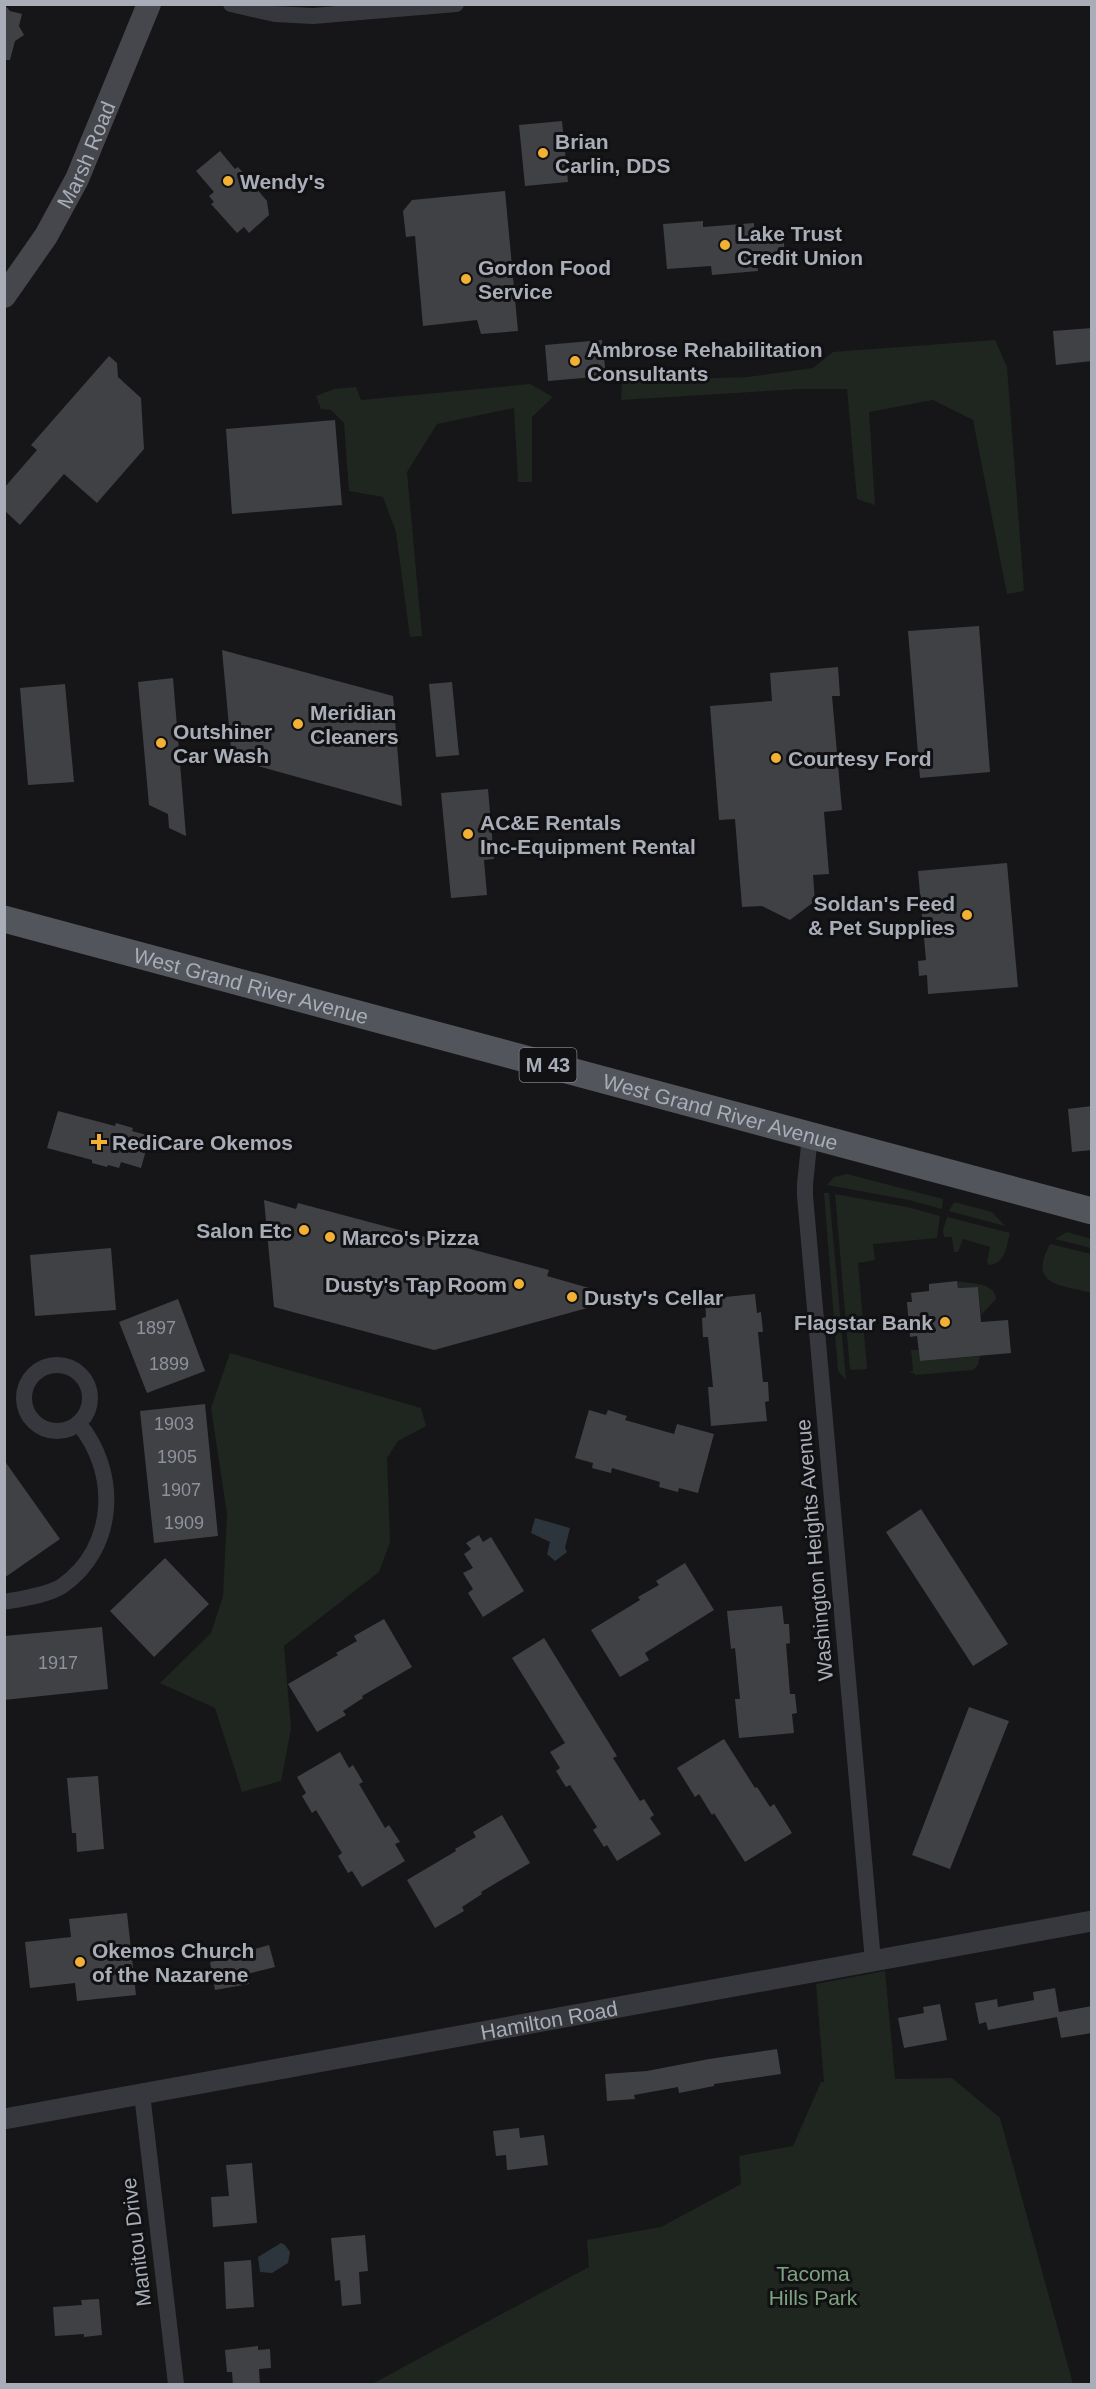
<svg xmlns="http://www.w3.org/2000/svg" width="1096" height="2389" font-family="Helvetica,sans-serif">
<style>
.green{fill:#1e261f}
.water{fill:#2c353c}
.building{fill:#404145}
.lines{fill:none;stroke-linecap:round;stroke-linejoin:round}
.minor{stroke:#37383d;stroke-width:16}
.tertiary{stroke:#37383d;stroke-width:21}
.secondary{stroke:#45474d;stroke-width:24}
.primary{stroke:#53555c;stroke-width:27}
.poi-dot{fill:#f2b134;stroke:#111113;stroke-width:2}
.labels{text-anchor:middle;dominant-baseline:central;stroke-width:6;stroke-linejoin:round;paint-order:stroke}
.number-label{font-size:18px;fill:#8e929b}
.shield{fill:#111113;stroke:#7b7e86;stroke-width:1.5}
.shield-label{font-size:20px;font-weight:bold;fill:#a8adb8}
.poi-label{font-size:21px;font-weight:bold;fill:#a8adb8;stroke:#111113;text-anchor:start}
.street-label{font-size:21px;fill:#a8adb8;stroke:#111113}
.park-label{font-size:21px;fill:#7fa381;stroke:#111113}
</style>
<rect width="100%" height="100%" fill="#161618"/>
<path class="green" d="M995,340l12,27 17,224 -17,3 -34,-174 -40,-20 -64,12 6,93 -18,-6 -10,-110h-47l-179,11 1,-19 126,-4 65,-9 20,-16z
M530,384l23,13 -21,20v65h-14l-4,-74 -77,16 -30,48 15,164 -12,1 -14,-105 -13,-35 -34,-6 -5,-68 -13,-13 -10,-1 -5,-13 18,-7 22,-2 5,13z
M847,1174l96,25 -1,10 -33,-9 -82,-15 7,-8z
M824,1193h5l17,187 -8,-9z
M835,1194l72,13 33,9 -3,22 -64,6 2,16 -17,3 9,106 -17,1z
M954,1202l38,10 13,14 -56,-15z
M947,1217l63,16c-4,14 -4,30 -21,32l-2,-3 3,-15 -27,-8 -5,13h-4l-2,-15h-8l-1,-7z
M1067,1232l24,7v9l-36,-9z
M1050,1244l41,10v39c-32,-9 -63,-7 -41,-49z
M957,1281c14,3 38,1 39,18l-15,16 -3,-28 -20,1z
M911,1350h8l1,11 60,-5 -2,9 -5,5 -57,5 -7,-4h4z
M230,1353l191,55 5,18 -28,15 -11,17 3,84 -11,30 -95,74 7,83 -10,52 -39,11 -27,-84 -55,-25 51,-50 12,-37 4,-82 -16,-106z
M885,1971l10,108 57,-1 48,40 73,266h-701l217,-117 -2,-27 74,-13 80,-43 -2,-28 54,-10 28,-64h3l-8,-98z"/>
<path class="water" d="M535,1518l35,10 -5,20 2,4 -12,9 -8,-7 3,-12 -19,-9z
M281,2243l4,2 5,7 -2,11 -16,10 -12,-1 -2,-15z"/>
<path class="building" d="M4,4l6,7 12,3 -3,12 5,9 -9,6 -5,19h-6z
M562,121l6,61 -43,4 -6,-61z
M220,151l15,18 3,-2 29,34 2,14 -20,18 -5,-6 -7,6 -26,-29 3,-2 -5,-6 5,-4 -18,-21z
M505,191l13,140 -37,3 -4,-14 -54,6 -8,-90 -9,1 -3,-26 9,-11z
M703,221v6l51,-4v9l29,-2 2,27 -28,3 1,11 -46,4 -1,-9 -44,3 -4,-45z
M1092,328v33l-36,4 -3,-34z
M602,340l4,36 -58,5 -3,-36z
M109,356l8,7 1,14 23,21 3,51 -47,54 -33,-29 -44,51 -16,-15v-22l33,-38 -6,-5z
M335,420l7,85 -110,9 -6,-85z
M979,626l11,146 -70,6 -12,-147z
M222,650l171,46 9,110 -170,-47z
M838,667l2,29h-8l10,114 -18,2 5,62 -16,1 2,26 -25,19 -28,-14 -20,1 -7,-88 -16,1 -9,-114 62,-5 -2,-28z
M173,678l13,158 -17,-8 -1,-14 -19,-9 -11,-123z
M452,682l7,73 -23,2 -7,-73z
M65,684l9,98 -46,3 -8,-97z
M488,789l6,70 -10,1 3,35 -36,3 -10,-105z
M1007,863l11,124 -90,7 -1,-19 -8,1 -1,-15 8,-1 -8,-89z
M1092,1106v44l-20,2 -4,-43z
M58,1111l57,15 1,-3 17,5 -1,3 18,5 -9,32 -20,-6 -2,6 -11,-3 -1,2 -15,-4v-3l-45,-12z
M264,1200l32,9 2,-6 251,67 -2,6 77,22 -190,52 -160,-43z
M111,1248l5,62 -81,6 -5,-61z
M957,1281l1,7 20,-1 3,35 27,-2 3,33 -91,8 -3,-25 -7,1 -3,-35h5l-1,-9 18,-2v-7z
M755,1294l2,19 4,-1 2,20h-5l5,50h5l1,19 -4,1 2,19 -56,5 -3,-39h5l-5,-50h-5l-1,-19 4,-1 -1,-18z
M178,1299l27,72 -58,22 -28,-71z
M205,1404l13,132 -64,7 -14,-132z
M589,1410l17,5 2,-5 19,6 -2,4 49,14 3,-10 37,10 -16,59 -19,-5 -1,4 -19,-5 1,-5 -48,-14 -1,5 -19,-5 1,-5 -18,-5z
M4,1460l56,79 -56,39z
M921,1509l87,135 -35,22 -87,-134z
M479,1535l4,7 8,-5 33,54 -41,26 -15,-24 5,-4 -10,-16 10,-5 -9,-14 7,-5 -5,-6z
M165,1558l44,46 -55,53 -44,-46z
M685,1563l29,47 -69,43 4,7 -29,17 -29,-47 49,-30 -2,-3 21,-12 -3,-4z
M782,1606l2,18h5l1,19 -4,1 4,50h5l2,19 -5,1 2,19 -55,5 -4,-39h5l-5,-51 -4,1 -4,-38z
M384,1619l28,48 -50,29 1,2 -20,13 3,4 -29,17 -29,-48 50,-29 -2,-2 21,-12 -3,-5z
M102,1627l6,62 -104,11v-64z
M544,1638l73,118 -4,2 27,43 4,-2 10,16 -4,3 11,16 -44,27 -10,-16 -3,2 -11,-17 4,-3 -27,-42 -4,2 -10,-16 4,-3 -10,-16 15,-9 -53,-85z
M969,1707l40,14 -59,148 -38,-14z
M724,1739l31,49 2,-1 13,20 4,-3 18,29 -47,29 -31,-49 -2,2 -13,-21 -4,3 -18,-29z
M340,1752l9,16 4,-3 10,17 -4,2 26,44 4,-3 11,17 -5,2 10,17 -43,26 -10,-16 -4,2 -10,-17 4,-3 -26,-43 -4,3 -10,-17 4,-3 -9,-16z
M98,1776l6,73 -27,3 -1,-19h-4l-5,-55z
M502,1815l28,48 -49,29 1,2 -20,13 2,4 -29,17 -28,-48 49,-29 -1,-2 21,-12 -3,-5z
M127,1913l9,82 -59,6 -2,-18 -45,5 -5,-46 46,-5 -2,-18z
M269,1945l6,22 -28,7 2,10 -34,6 -5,-28 42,-8 -1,-4z
M1055,1988l4,24 33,-6v27l-31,5 -4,-21 -69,13 -2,-8 -7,2 -4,-21 22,-4 1,8 36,-7 -1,-8z
M940,2004l7,36 -43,8 -6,-30 26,-5 -1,-6z
M777,2049l4,25 -67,10v2l-35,7 -1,-6 -44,8 1,4 -28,2 -2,-27 42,-3 62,-12z
M519,2128l1,10 24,-3 4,30 -41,5 -1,-15 -10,1 -3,-25z
M252,2163l5,60 -44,4 -2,-30 18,-1 -3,-31z
M365,2235l3,36 -9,1 2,32 -19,2 -2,-26 -5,1 -4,-43z
M251,2260l3,47 -28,2 -2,-47z
M99,2299l3,36 -18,2v-3l-29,2 -2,-29 29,-2 -1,-5z
M258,2346v4l12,-1 1,19 -12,1 1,16h-27l-1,-13h-5l-2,-22z"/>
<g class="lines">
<path class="minor" d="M231,4l44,10 38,2 143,-12
M810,1136l-5,48v12l68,765
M24 1398a33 33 0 1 1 66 0a33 33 0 1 1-66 0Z
M4,1602c16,-3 45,-7 58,-16 55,-38 57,-115 16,-163
M142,2094l34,290"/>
<path class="tertiary" id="s1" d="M4,2119l1088,-198"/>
<path class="secondary" id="s2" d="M4,296l42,-60 31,-57 72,-175"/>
<path class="primary" id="s3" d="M4,919l1088,292"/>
</g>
<g class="poi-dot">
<circle cx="543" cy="153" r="6"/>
<circle cx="228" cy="181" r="6"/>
<circle cx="725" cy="245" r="6"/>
<circle cx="466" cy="279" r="6"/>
<circle cx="575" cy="361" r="6"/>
<circle cx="298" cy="724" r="6"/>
<circle cx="161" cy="743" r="6"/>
<circle cx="776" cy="758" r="6"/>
<circle cx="468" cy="834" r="6"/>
<circle cx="967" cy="915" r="6"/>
<path d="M96 1133h6v6h6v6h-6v6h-6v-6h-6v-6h6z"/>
<circle cx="304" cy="1230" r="6"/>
<circle cx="330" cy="1237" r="6"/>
<circle cx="519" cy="1284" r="6"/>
<circle cx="572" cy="1297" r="6"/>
<circle cx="945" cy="1322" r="6"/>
<circle cx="80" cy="1962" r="6"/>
</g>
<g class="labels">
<g class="number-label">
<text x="156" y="1328">1897</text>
<text x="169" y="1364">1899</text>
<text x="174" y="1424">1903</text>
<text x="177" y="1457">1905</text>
<text x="181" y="1490">1907</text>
<text x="184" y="1523">1909</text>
<text x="58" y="1663">1917</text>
</g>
<rect class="shield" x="519.5" y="1048" width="57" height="34" rx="4.5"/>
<g class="shield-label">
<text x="548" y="1065">M 43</text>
</g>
<g class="poi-label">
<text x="555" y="141">Brian<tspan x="555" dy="24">Carlin, DDS</tspan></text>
<text x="240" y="181">Wendy's</text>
<text x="737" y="233">Lake Trust<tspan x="737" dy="24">Credit Union</tspan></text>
<text x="478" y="267">Gordon Food<tspan x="478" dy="24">Service</tspan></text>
<text x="587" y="349">Ambrose Rehabilitation<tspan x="587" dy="24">Consultants</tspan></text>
<text x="310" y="712">Meridian<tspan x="310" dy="24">Cleaners</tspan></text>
<text x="173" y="731">Outshiner<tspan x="173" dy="24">Car Wash</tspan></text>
<text x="788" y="758">Courtesy Ford</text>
<text x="480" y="822">AC&amp;E Rentals<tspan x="480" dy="24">Inc-Equipment Rental</tspan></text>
<text x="955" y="903" text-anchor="end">Soldan's Feed<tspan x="955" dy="24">&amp; Pet Supplies</tspan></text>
<text x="112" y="1142">RediCare Okemos</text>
<text x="292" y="1230" text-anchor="end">Salon Etc</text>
<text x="342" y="1237">Marco's Pizza</text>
<text x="507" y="1284" text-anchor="end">Dusty's Tap Room</text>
<text x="584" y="1297">Dusty's Cellar</text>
<text x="933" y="1322" text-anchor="end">Flagstar Bank</text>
<text x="92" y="1950">Okemos Church<tspan x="92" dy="24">of the Nazarene</tspan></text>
</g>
<g class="street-label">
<text stroke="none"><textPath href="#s2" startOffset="164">Marsh Road</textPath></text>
<text stroke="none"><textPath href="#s3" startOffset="256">West Grand River Avenue</textPath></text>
<text stroke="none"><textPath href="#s3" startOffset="742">West Grand River Avenue</textPath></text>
<text transform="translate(814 1550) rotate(-95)">Washington Heights Avenue</text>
<text stroke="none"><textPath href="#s1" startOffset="554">Hamilton Road</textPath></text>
<text transform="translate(136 2242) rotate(-97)">Manitou Drive</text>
</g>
<g class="park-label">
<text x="813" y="2273">Tacoma<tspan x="813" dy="24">Hills Park</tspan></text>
</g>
</g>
<rect width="1096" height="2389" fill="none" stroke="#a8adb8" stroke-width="12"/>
</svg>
